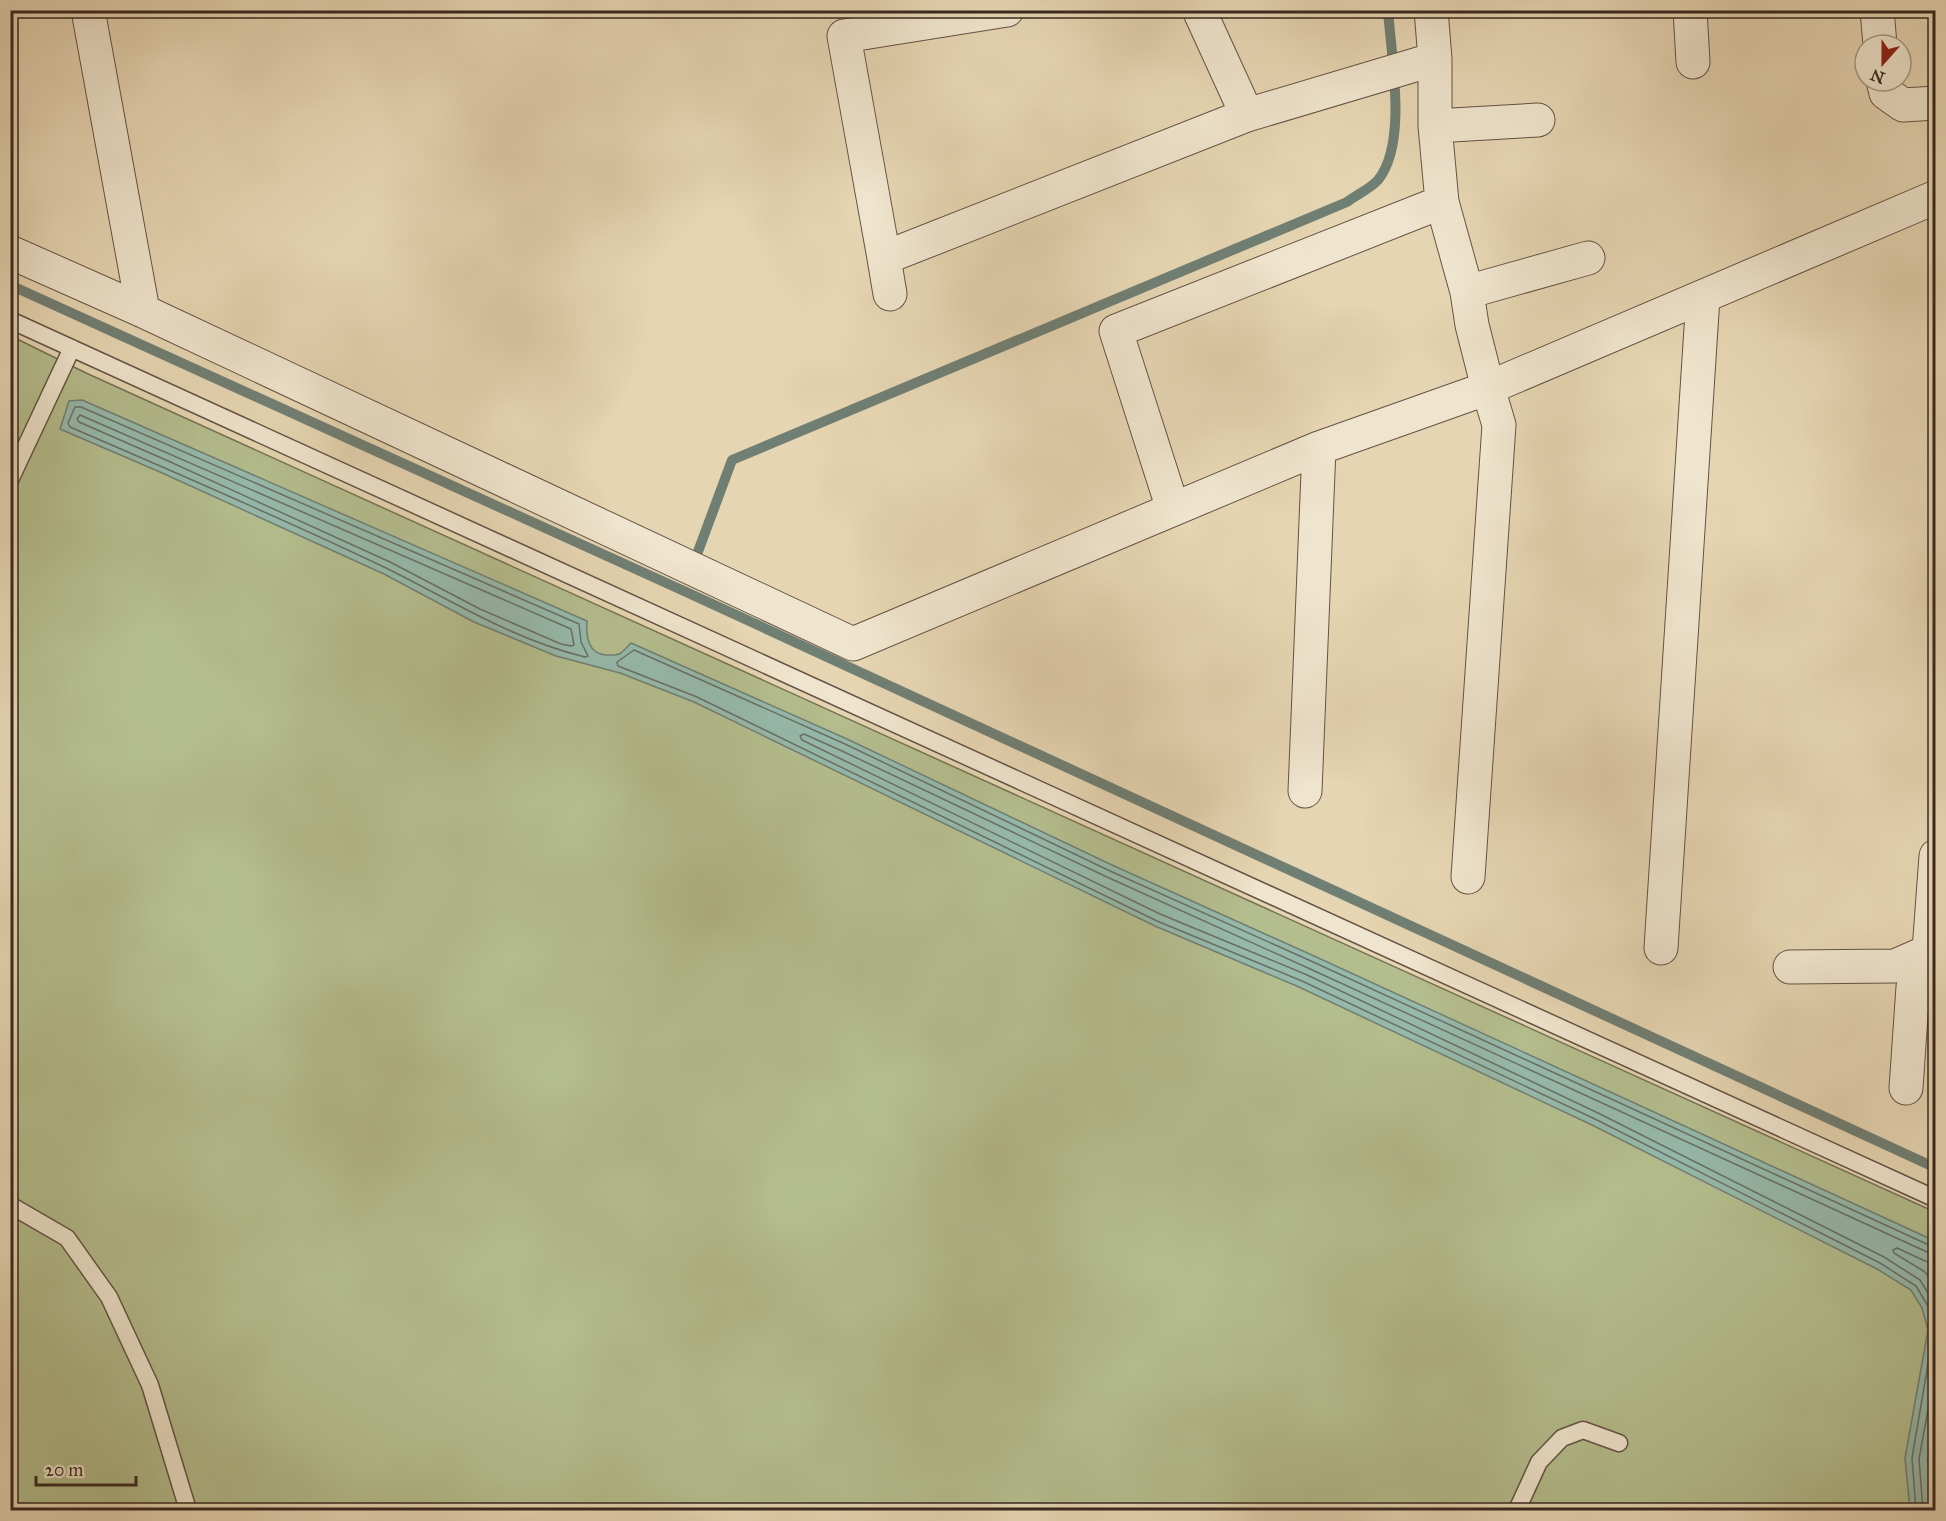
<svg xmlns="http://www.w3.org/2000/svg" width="1946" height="1521" font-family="'IM FELL Great Primer',serif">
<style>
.green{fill:#b4bd8d;stroke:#767257;stroke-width:1.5}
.water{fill:#96b9ab;stroke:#707f74;stroke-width:1.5}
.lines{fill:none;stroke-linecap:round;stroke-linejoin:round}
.shore{stroke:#677066;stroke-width:1.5}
.stream{stroke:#707f74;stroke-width:10}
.lane-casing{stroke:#645345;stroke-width:19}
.street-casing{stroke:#645345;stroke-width:35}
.lane{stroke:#efe4cd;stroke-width:16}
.street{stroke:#efe4cd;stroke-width:33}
</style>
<rect width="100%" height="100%" fill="#e6d5b2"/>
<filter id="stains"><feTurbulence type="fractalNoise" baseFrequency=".00333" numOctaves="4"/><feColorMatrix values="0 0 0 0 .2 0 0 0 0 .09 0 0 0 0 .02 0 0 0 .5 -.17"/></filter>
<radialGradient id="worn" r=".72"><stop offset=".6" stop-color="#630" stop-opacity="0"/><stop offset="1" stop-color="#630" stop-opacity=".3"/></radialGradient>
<path class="green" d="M11,336l75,37 1849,839v298h-1924z"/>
<path class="water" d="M11,363c8,15 8,29 0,44z
M82,400l505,221c-1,15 1,33 19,34 5,0 10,1 15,-2 3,-2 7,-7 10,-10l216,96 265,126 202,91 621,285v269h-25l-5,-52 23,-128 -6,-22 -11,-18 -34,-21 -285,-144 -293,-138 -144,-61 -461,-224 -74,-29 -64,-17 -82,-34 -90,-48 -224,-102 -100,-43 9,-28z"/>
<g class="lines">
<path class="shore" d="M75,407h6l498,217 2,18 7,14 -3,1c-71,-17 -134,-57 -199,-89 -104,-50 -210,-95 -316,-141l-2,-4z
M80,415l491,214 3,16 -3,1 -10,-2 -81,-35 -90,-47 -224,-102 -87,-38 -2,-3z
M1936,1254l-9,-2 -619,-284 -201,-91 -265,-126 -38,-17 -4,2 2,4 358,174 145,60 293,139 286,144 36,23 16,26
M1936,1263l-11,-2 -28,-13 -4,2 1,3 31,19 11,15
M1916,1510l-4,-52 22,-129 -6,-23 -12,-20 -36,-23 -285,-144 -293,-138 -145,-60 -460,-224 -79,-31 -1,-4 17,-12 211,94 265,127 201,90 620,285h5
M1923,1510l-4,-51 17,-93
M1933,1510l-5,-50 8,-39"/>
<path class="stream" d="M10,285l674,306 1252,577
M693,565l39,-105 615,-258c9,-7 23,-13 31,-22 30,-37 13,-124 10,-170"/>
<defs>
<path id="lane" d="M10,320l1926,879
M10,480l62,-132
M10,1205l57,33 42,59 41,88 38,125
M1517,1510l22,-48 23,-24 21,-8 36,13"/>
<path id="street" d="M88,10l55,301
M1007,10l-163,26 40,222 363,-143 188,-56
M1199,10l48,105
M1431,10l4,49v67l7,76 25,90 5,33 16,63 11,37 -31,452
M1690,10l3,52
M1877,10l3,35
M1883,81l3,12 17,12 33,-2
M1435,126l103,-6
M10,252l133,59 710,333 466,-196 169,-60 448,-191
M884,258l6,36
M1467,292l121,-34
M1173,509l-57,-178 326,-129
M1305,791l14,-343
M1661,948l42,-651
M1790,967l105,-1 34,-15h7
M1906,1088l7,-101 16,-36 7,-95"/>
</defs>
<use href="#lane" class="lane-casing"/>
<use href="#street" class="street-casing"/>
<use href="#lane" class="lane"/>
<use href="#street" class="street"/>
</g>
<rect width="1946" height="1521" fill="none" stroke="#e6d5b2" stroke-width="36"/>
<rect x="12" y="12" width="1922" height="1497" fill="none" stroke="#382821" stroke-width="3"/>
<rect x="18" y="18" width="1910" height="1485" fill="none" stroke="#382821" stroke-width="1.5"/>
<g transform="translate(1883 63) rotate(201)"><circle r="28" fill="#efe4cd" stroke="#a69988" stroke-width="1.5"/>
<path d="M0-4.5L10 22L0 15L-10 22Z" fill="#8f2418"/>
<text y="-9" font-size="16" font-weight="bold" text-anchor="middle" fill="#382821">N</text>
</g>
<path d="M36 1476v9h100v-9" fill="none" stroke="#382821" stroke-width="3"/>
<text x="45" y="1476" font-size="18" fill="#382821" stroke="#efe4cd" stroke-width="4.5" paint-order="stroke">20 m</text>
<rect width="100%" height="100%" filter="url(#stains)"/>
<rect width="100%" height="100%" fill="url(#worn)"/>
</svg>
